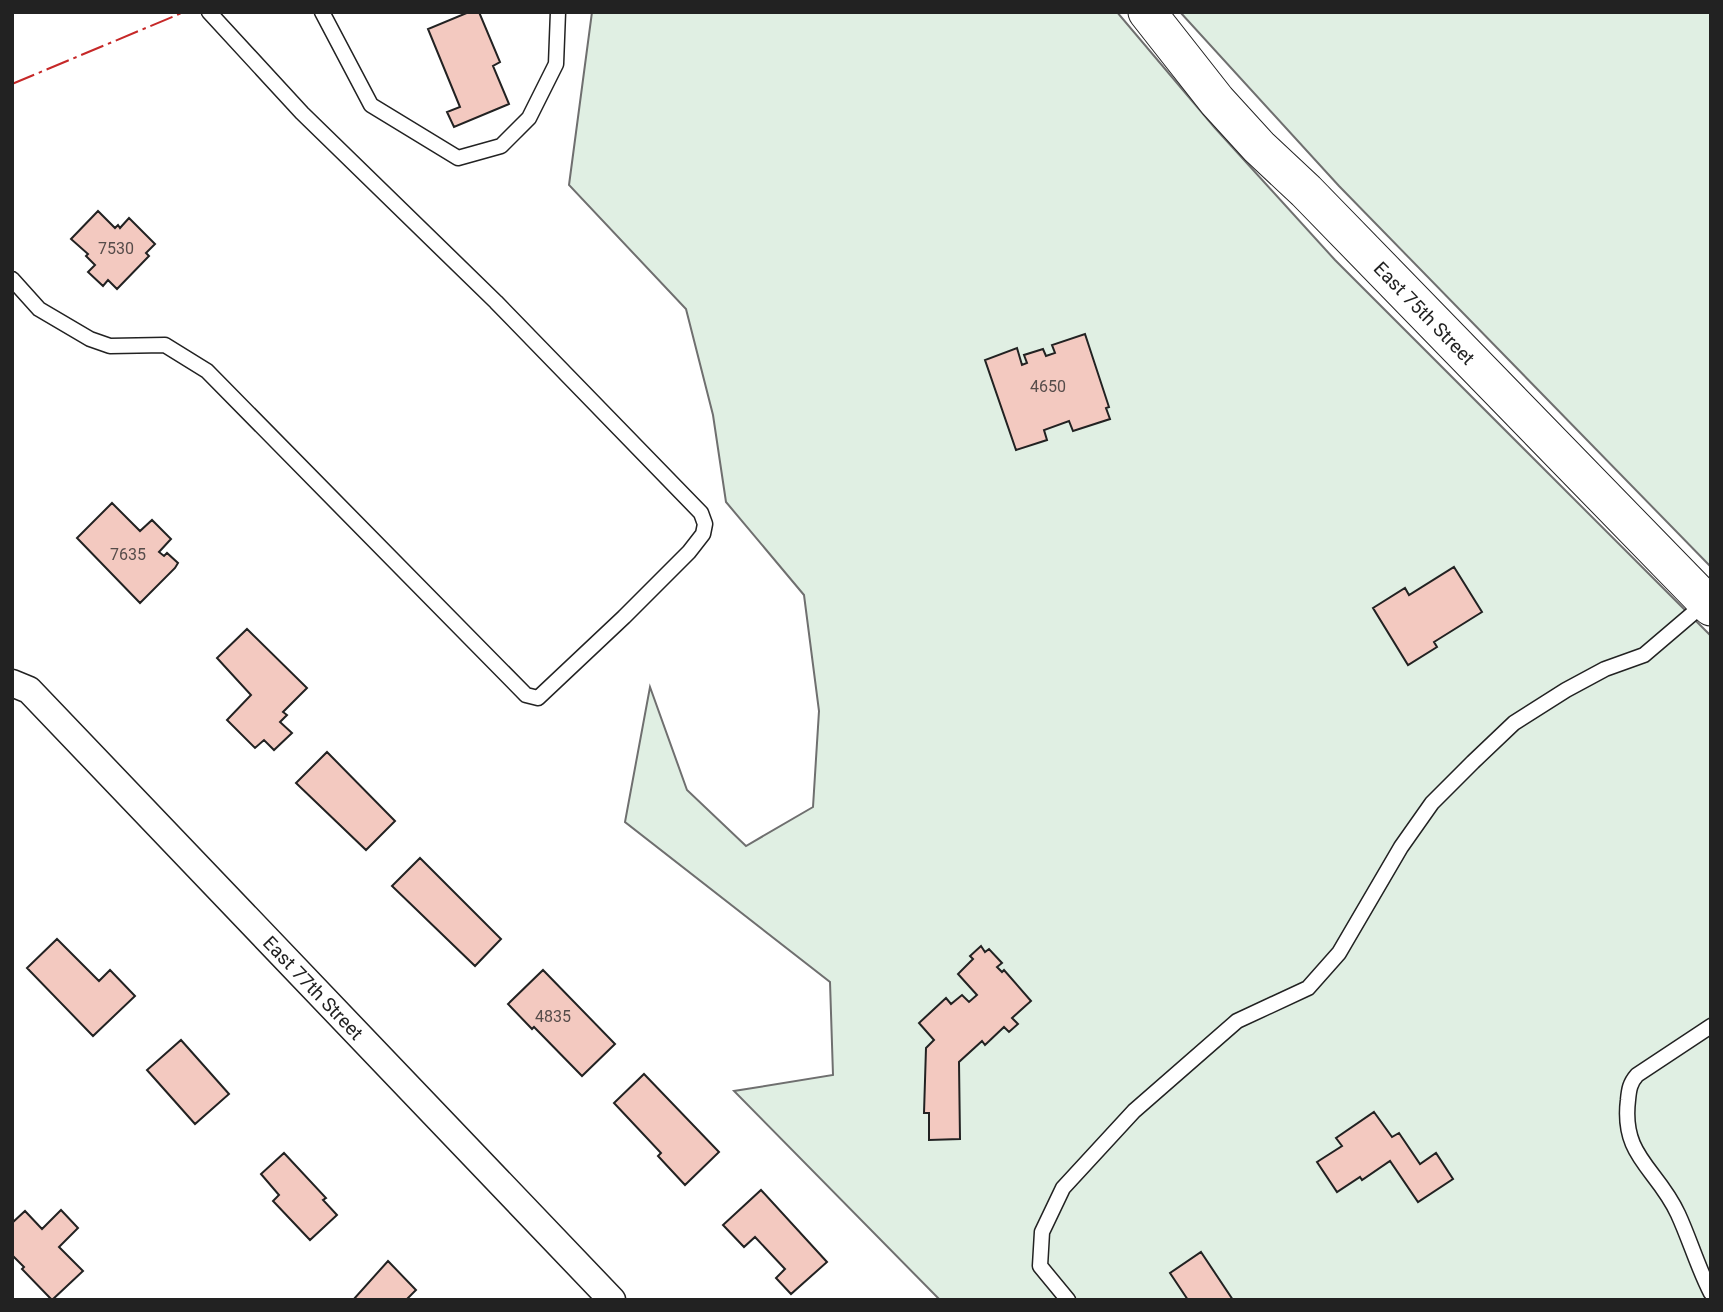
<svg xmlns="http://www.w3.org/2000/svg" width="1723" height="1312" font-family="Roboto,sans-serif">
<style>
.green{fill:#e0efe3;stroke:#6f6f6f;stroke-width:2}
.building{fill:#f3c9c0;stroke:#222;stroke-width:2}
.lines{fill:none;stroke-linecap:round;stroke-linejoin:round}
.lane-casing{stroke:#222;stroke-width:17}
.street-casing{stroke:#222;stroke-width:29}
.secondary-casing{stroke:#222;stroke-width:39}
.lane{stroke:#fff;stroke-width:14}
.street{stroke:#fff;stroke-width:26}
.secondary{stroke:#fff;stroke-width:37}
.power{stroke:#c62828;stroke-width:2;stroke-dasharray:24 5 3.5 5;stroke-linecap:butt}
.labels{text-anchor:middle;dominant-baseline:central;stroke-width:5;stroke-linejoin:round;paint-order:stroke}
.number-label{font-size:16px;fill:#564c4a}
.street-label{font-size:19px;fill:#222;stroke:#fff}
</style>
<rect width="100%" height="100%" fill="#fff"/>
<path class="green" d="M592,12h525l98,116 120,132 376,376v664h-771l-206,-209 99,-16 -3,-93 -205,-160 25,-135 37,103 59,56 67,-39 6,-96 -15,-116 -78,-93 -13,-87 -27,-106 -117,-124z
M1180,12h531v555l-372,-381z"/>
<path class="building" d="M469,12h10l21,50 -7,4 16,38 -55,23 -7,-15 13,-5 -32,-78z
M98,211l17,17 3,-3 2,3 9,-10 26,26 -9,9 3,3 -32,33 -9,-9 -5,6 -15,-14 7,-7 -9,-9 2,-2 -17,-15z
M1085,334l24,73 -3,1 4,11 -37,12 -4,-10 -25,9 3,10 -31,10 -31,-90 32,-12 5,17 5,-2 -3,-8 19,-6 3,7 9,-3 -3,-8z
M112,503l28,28 12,-11 19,19 -12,13 5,4 3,-3 11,10 -3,5 -35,35 -63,-65z
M1454,567l28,45 -48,30 3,5 -29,18 -35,-57 32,-20 4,7z
M247,629l60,59 -24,24 4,3 -7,7 12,11 -18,17 -10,-10 -9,8 -28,-28 24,-25 -34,-37z
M327,752l68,69 -29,29 -70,-67z
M420,858l81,81 -26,27 -83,-80z
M57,939l42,42 11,-11 25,26 -42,40 -66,-68z
M981,946l4,6 4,-3 13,14 -5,4 5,5 2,-2 27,31 -19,17 6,6 -9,8 -5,-5 -19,18 -3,-4 -23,21 1,77 -31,1v-27h-5l2,-65 8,-8 -15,-17 27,-25 5,6 11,-9 7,7 8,-7 -19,-21 15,-15 -3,-3z
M543,970l72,74 -33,32 -48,-49 -2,2 -24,-25z
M181,1040l48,54 -34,30 -48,-54z
M644,1074l75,78 -34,33 -27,-29 3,-3 -47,-50z
M1374,1112l18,25 7,-4 21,31 16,-11 17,26 -35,23 -28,-41 -28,19 -2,-3 -23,15 -20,-30 25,-16 -6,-8z
M284,1153l42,45 -3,2 14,15 -27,25 -37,-39 6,-6 -18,-21z
M761,1190l66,72 -36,32 -15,-16 9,-9 -30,-32 -11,10 -21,-22z
M61,1210l17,18 -19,19 24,24 -31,29 -30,-31 2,-2 -12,-12v-32l13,-12 17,18z
M1201,1252l32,48h-45l-18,-27z
M388,1261l28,29 -10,10h-53z"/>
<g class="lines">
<defs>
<path id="lane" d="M322,12l49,93 87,53 43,-12 28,-28 27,-54 2,-52
M12,279l27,30 51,30 20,7 55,-1 42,26 319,324 12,3 86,-81 65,-65 14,-18 2,-10 -4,-11 -205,-211 -194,-189 -93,-101
M1711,1026l-74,49c-7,8 -8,14 -9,25 -7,57 29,68 50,114 12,26 20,54 33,79
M1068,1300l-28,-34 2,-34 21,-44 71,-77 103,-90 71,-33 31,-35 62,-106 31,-44 41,-41 41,-39 52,-33 39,-21 39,-14 61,-52"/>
<g id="street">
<path id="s1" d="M12,683l17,7 583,610"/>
</g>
<g id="secondary">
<path id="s2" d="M1147,12l70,89 42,46 47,44 405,416"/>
</g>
</defs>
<use href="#lane" class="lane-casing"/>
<use href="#street" class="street-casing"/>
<use href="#secondary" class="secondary-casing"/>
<use href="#lane" class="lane"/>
<use href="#street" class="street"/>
<use href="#secondary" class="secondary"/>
<path class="power" d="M12,84l172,-72"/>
</g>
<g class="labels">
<g class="number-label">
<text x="116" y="248">7530</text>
<text x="1048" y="386">4650</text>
<text x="128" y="554">7635</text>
<text x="553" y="1016">4835</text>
</g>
<g class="street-label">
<text stroke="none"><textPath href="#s2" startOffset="410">East 75th Street</textPath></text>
<text stroke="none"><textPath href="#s1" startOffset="430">East 77th Street</textPath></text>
</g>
</g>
<rect width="1723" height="1312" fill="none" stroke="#222222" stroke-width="28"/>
</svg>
